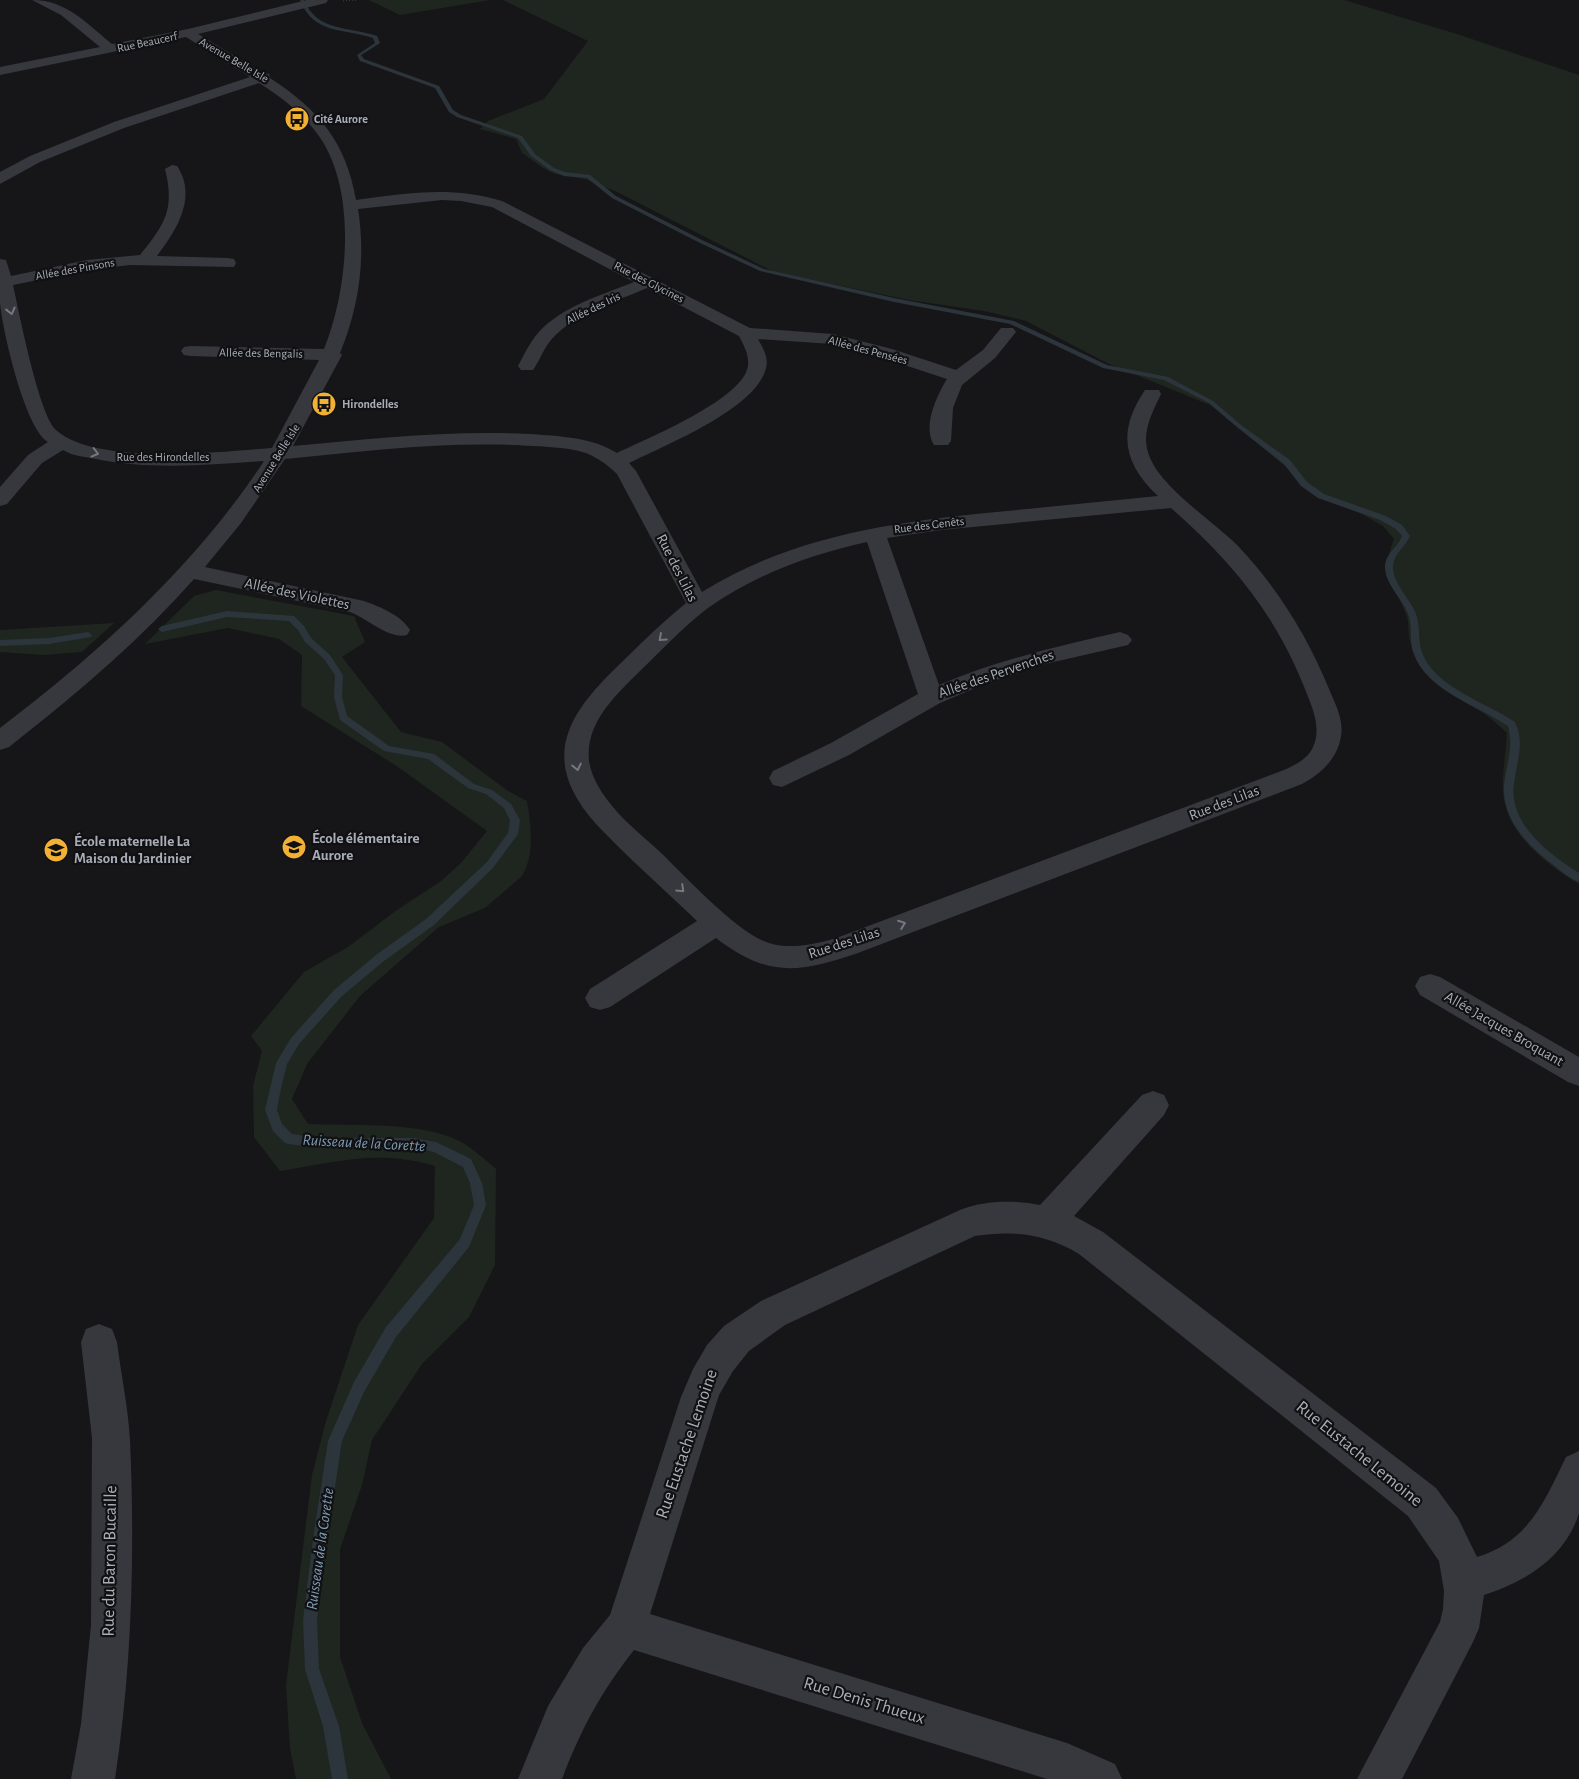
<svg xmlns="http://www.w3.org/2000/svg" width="1579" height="1779" font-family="'Alegreya Sans',sans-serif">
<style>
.green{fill:#1e261f}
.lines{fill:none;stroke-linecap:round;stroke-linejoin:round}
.stream{fill:#2c353c;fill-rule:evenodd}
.path{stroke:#3d3f44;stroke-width:1;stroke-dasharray:1 2;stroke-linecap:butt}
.street{fill:#37383d;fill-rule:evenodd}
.oneway{stroke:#757881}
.labels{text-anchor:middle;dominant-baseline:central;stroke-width:4.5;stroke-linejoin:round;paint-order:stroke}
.far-street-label{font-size:12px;fill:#a8adb8;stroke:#111113}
.far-poi-label{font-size:12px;font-weight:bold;fill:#a8adb8;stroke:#111113;text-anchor:start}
.street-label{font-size:15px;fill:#a8adb8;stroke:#111113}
.poi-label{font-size:15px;font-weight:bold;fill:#a8adb8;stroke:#111113;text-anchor:start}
.water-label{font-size:16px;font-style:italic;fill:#7f9bb3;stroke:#111113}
.near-street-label{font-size:18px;fill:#a8adb8;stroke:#111113}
</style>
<rect width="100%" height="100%" fill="#161618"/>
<path class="green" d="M369,0h121l-90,15z
M503,0h841l113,34 122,41v809c-33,-20 -74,-51 -76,-93 -1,-19 3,-39 4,-58 -9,-8 -17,-16 -27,-22 -29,-18 -57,-32 -69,-67 -4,-10 -1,-21 -5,-30 -13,-34 -27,-36 -12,-75l-11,-13 -23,-13 -43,-17 -17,-13 -14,-16 -76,-62 -103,-42 -81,-42 -42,-10 -75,-11 -135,-28 -157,-80 -32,-13 -30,-5 -12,-6 -21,-15 -6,-14 -36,-10 8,-8 56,-22 44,-58z
M216,590l138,26 11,26 -23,15 59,75 41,10 66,49 19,10c4,23 8,54 -5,75l-37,32 -46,19 -79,69 -53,68 -15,35 16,25c42,2 119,-3 155,19 12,7 23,18 33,26l-1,96 -26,52 -47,47 -50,76 -10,45 -22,64v108l22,66 29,56h-95l-6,-31 -4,-63 26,-210 14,-54 32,-96 76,-107 1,-52c-56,-17 -99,-4 -155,5l-26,-34 -1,-51 9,-35 -11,-15 53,-64 44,-25 49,-37 44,-29 20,-18 26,-32 -89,-64 -97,-61 1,-51 -23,-16 -51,-11 -83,16 49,-48z
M114,623l-32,29 -38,3 -44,-3v-22z"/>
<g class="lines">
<path class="stream" d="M300,0h4c13,32 44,26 73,36l3,7 -17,11 -2,1 3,4 75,27 14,24 8,5 61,21 13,18 19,14 11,4 25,3 26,21 86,44 62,29 130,29 120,23 93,44 61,12 45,24 28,24 49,35 17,22 17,12 62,22 16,9 8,11c-4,9 -11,14 -15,22 -9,20 15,39 21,56 5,13 1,28 7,41 14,33 64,48 92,67 10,20 2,40 -1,61 -6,41 35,71 65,90v9c-8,-3 -16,-9 -23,-15 -25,-18 -54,-46 -52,-81 2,-21 10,-38 4,-60 -31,-21 -82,-35 -95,-74 -4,-13 0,-26 -5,-38 -6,-17 -30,-36 -21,-56 4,-8 12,-13 15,-22l-6,-7 -16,-9 -62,-22 -17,-12 -17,-22 -47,-37 -28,-24 -45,-23 -61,-12 -93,-44 -116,-22 -134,-31 -62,-29 -86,-44 -25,-20 -23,-2 -14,-6 -19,-14 -13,-18 -61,-21 -8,-5 -14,-24 -75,-27 -3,-6 18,-12 -2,-5c-30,-10 -59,-3 -73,-38z
M227,611l67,5 10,10 7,12 19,17 13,20 -1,22 5,19 42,30 45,8 40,30 18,6 19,14 9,16 -2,14 -25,34 -59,57 -50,36 -42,35 -43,48 -12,20 -6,24 -4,22 5,14 10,10 27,4h95l22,4 35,17 11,24 4,22 -17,42 -73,90 -32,55 -22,49 -15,98 -10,81 2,49 20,57 9,53h-16l-9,-53 -18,-57 -2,-49 10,-81 15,-98 26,-59 32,-55 74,-88 14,-34 -4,-22 -7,-16 -29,-15 -20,-4h-95l-30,-4 -4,-1 -12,-12 -8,-21 11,-47 15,-25 43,-48 42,-35 50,-36 61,-57 21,-29 2,-13 -6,-12 -18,-14 -18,-6 -40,-29 -44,-8 -44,-31 -6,-23 1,-22 -11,-16 -19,-17 -7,-12 -9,-9 -62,-4 -65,15 -4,-3 4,-3z
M88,632l4,3 -1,2 -42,7 -49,2v-6l49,-2z"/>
<path class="path" d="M343,1l14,-1"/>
<path class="street" d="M32,0c35,0 55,24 80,44l76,-15 119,-29h21l-2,3 -128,31 65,39 6,1 1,4c49,32 76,64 86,122 52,-7 95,-14 146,1l248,127 83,6 59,15 64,21 27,-20 18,-22h12l3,4 -21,26 -33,27 -9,23 -2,33 -3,4h-14c-12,-18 3,-50 13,-66l-67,-22 -48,-13 -74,-5c5,9 11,19 8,29 -10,41 -101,77 -137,95l7,8 66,121c93,-58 199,-71 305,-81 50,-5 101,-10 151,-15 -35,-33 -41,-65 -13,-106h14l2,4c-10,21 -21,41 -11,64 14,32 63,63 88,88 39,41 70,91 91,143 6,14 15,31 12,47 -3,22 -20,38 -39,48l-444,169c-59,20 -90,25 -142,-15l-106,69 -10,3 -10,-3 -5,-9 5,-9 107,-68c-33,-32 -69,-63 -101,-97 -60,-67 -26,-113 28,-164 20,-20 40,-39 62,-57l-69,-129c-9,-9 -19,-16 -31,-21 -22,-7 -46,-6 -69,-8 -78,-3 -154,6 -232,14l-44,64 -36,44 159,34c16,6 37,14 46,29l-3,5c-17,5 -39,-16 -57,-23l-156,-33c-52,59 -113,111 -175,160l-10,8 -9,3v-22c100,-76 195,-162 264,-267 -56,4 -113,9 -168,-2 -11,-2 -23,-3 -33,-9l-21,13 -35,41 -7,2v-19l28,-32 20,-13c-23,-13 -46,-113 -48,-140 0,-14 0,-29 0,-43l6,1 5,16 76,-16 53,-5c25,-31 35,-46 25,-86l7,-4 5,1c21,31 -1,65 -20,90l71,2 6,1 2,4 -2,4 -104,-2 -43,5 -74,15c6,27 26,130 43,145 40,36 165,22 216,18l47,-88 -129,-4 -6,-1 -3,-4 3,-4 6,-1 134,3c24,-59 33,-155 -3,-210 -16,-24 -38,-41 -62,-56l-135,45 -84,34 -40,22v-12l30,-16 84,-34 136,-45 -64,-40 -186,38v-8l100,-20 -39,-32zM442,200l19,1 31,6 142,75c-32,13 -72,24 -96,51 -8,9 -14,22 -20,33l3,4h12c7,-10 11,-22 18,-30 24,-27 64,-38 96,-52l92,48c5,10 10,18 9,29 -2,33 -102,74 -131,88 -25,-16 -59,-17 -88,-19 -80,-4 -157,5 -236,12l49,-91 -2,-2c19,-46 26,-94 18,-144zM1171,508c60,53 104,105 134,181 7,18 17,39 8,58 -5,12 -18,18 -29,23l-445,167c-21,7 -48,13 -70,6 -31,-9 -85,-68 -110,-92 -15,-14 -33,-28 -46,-44 -11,-13 -21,-28 -24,-46 -4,-38 26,-65 50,-89 22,-21 44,-45 69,-64 46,-33 104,-54 159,-66l51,152 -87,49 -58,28 -4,7 4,7 9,2 67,-32 91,-52 47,-20 58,-19 83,-19 4,-5 -4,-5 -8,-3c-62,14 -122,28 -181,53l-52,-147 54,-8z
M1430,974l10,3 139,80v29l-11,-4 -148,-87 -5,-9 5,-9z
M1153,1091l11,4 5,10 -5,10 -90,101 29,16 333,256 22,30 19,39c52,-16 67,-55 89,-100l13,-6c0,16 0,48 0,62 -13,44 -54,69 -95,82l-5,33 -6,14 -71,137h-45l83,-157 3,-13 1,-18 -5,-30 -31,-45 -329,-262c-33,-20 -66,-24 -104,-18l-190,89 -36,26 -16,20 -14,24 -69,219 417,129 48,21 7,15h-75l-413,-129c-33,42 -53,79 -72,129h-44l30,-73 35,-58 27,-33 71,-218 12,-28 14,-24 17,-19 37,-25 199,-91c25,-10 54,-10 80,-5l102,-110z
M99,1324l13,5 5,13c4,32 11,65 13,98 5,113 2,227 -15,339h-44l10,-55 10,-99 1,-187 -11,-96 5,-13z"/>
</g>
<defs><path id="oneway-chevron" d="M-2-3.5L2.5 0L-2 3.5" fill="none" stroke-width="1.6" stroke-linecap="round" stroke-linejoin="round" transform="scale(1.25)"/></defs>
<g class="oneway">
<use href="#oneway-chevron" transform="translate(11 311) rotate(76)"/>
<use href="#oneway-chevron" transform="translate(95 453) rotate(14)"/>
<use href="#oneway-chevron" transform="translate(662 638) rotate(138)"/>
<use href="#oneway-chevron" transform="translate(577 767) rotate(78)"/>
<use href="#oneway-chevron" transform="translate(681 889) rotate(44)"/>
<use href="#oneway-chevron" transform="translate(902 924) rotate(-21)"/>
</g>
<defs>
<symbol id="bus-disc" viewBox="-11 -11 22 22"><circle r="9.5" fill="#f2b134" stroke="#111113"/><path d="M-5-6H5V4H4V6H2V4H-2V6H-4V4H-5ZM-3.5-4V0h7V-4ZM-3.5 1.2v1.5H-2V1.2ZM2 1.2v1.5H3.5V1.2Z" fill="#111"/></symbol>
<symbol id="school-disc" viewBox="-11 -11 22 22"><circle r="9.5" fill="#f2b134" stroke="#111113"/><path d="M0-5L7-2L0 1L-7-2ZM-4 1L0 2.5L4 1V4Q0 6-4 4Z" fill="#111"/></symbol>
</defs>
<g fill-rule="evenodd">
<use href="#bus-disc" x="283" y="105" width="28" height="28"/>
<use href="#bus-disc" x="310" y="390" width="28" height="28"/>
<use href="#school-disc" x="280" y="833" width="28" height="28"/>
<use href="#school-disc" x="42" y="836" width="28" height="28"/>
</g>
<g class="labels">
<g class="far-street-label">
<text transform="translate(147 42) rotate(-12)">Rue Beaucerf</text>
<text transform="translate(234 60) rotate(30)">Avenue Belle Isle</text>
<text transform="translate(75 269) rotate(-10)">Allée des Pinsons</text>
<text transform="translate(649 282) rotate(27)">Rue des Glycines</text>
<text transform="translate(593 308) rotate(-26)">Allée des Iris</text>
<text transform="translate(868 350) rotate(15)">Allée des Pensées</text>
<text transform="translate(261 353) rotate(1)">Allée des Bengalis</text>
<text x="163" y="457">Rue des Hirondelles</text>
<text transform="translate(276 458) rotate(-58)">Avenue Belle Isle</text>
<text transform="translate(929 525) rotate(-7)">Rue des Genêts</text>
</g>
<g class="far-poi-label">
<text x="314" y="119">Cité Aurore</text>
<text x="342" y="404">Hirondelles</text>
</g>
<g class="street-label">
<text transform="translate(677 568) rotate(63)">Rue des Lilas</text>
<text transform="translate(297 594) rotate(12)">Allée des Violettes</text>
<text transform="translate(996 674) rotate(-19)">Allée des Pervenches</text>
<text transform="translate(1224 803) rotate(-21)">Rue des Lilas</text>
<text transform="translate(844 943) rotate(-18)">Rue des Lilas</text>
<text transform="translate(1504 1029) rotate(30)">Allée Jacques Broquant</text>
</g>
<g class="poi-label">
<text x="312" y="838">École élémentaire<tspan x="312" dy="17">Aurore</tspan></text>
<text x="74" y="841">École maternelle La<tspan x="74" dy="17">Maison du Jardinier</tspan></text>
</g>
<g class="water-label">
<text transform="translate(364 1143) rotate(3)">Ruisseau de la Corette</text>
<text transform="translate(320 1549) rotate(-82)">Ruisseau de la Corette</text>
</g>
<g class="near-street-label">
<text transform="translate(687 1444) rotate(-71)">Rue Eustache Lemoine</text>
<text transform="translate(1359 1454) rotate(39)">Rue Eustache Lemoine</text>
<text transform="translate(110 1561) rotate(-89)">Rue du Baron Bucaille</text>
<text transform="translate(864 1701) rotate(17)">Rue Denis Thueux</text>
</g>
</g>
</svg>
